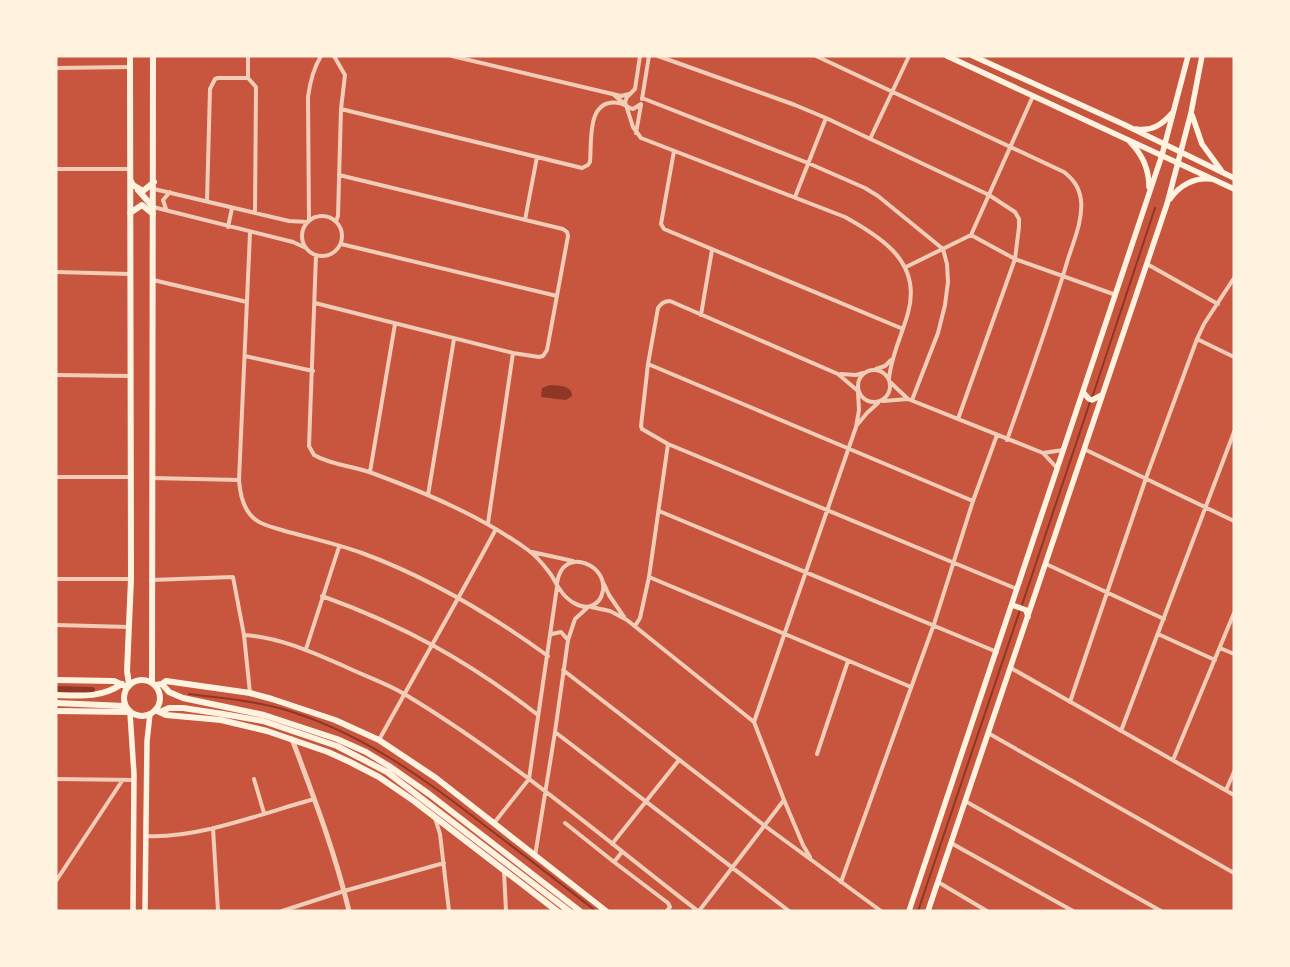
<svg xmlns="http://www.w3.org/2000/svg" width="1290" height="967" font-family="'Times New Roman',serif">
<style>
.water{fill:#8f3625}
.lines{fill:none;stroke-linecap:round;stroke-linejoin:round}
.stream{stroke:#8f3625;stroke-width:2}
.canal{stroke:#8f3625;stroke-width:6}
.minor{stroke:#f1ccb7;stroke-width:4}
.tertiary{stroke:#f1ccb7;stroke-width:5}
.secondary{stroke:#fff3e0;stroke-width:5.5}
.primary{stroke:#fff3e0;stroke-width:6}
</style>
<rect width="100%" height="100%" fill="#c8553d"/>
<path class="water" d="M550,385c9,1 22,0 22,11l-6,4 -25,-3 1,-9z"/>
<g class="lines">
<path class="stream" d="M1092,398l63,-190
M1022,605l68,-203
M189,694c30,4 61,6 90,14 79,22 145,70 209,120 36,27 72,55 108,83
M918,911l102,-301"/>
<path class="canal" d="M56,689l36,1"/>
<path class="minor" d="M334,56l11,19 -4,34 -3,107 -2,5
M452,56l169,40 8,-2
M640,56l-5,33 -8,8 -2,5 8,25 8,11 204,79c38,21 77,46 63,96 -6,22 -17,43 -19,66
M658,56l137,49 31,13 163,77 26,17 4,7v8l-4,32 -57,160
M816,56l248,116c10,8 15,15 17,28 2,20 -7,40 -13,59 -18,61 -40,121 -61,181
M56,68l74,-1
M248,78v-22
M614,95l12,10
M642,98l166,65 57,25 13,8 65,53 4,15 1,18 -3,23 -7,28 -26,67
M642,99l7,-43
M341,109l241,59 6,-3 2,-3c2,-21 -4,-64 29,-59 6,1 9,5 14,6l8,-5
M636,133l5,-28
M870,139l39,-83
M674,151l-13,73 3,5 239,100
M56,169h74
M154,189l135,32 19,1
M795,197l31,-79
M207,201l3,-112 5,-10 3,-1h30l8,9 -1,126
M153,207l140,35 13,6
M166,209l-3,-9 7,-8
M302 236a20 20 0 1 1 40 0a20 20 0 1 1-40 0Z
M525,220l12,-63
M309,221l-1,-124c2,-15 5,-28 13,-41
M228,227l4,-19
M250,233l-11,247c1,14 4,31 17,40 8,6 20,8 29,11 25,7 52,13 77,22 68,25 128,61 186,103
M971,235l44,24 101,36
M341,244l216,52
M316,255l-7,191 5,9c17,10 39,11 58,18 54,20 109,43 156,77 8,6 15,14 21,22 5,6 7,13 12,19 6,9 21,20 32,14 4,-2 8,-6 9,-11 10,-27 -39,-51 -45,-11
M1147,264l71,40
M906,267l65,-32 62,-139
M56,272l74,2
M153,280l94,22
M315,303l198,50 26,4 4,-1 4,-6 21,-114 -1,-4 -4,-3 -224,-54
M701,315l11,-65
M1197,339l37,18
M245,356l68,15
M648,364l325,137
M876,369l9,-3 6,-6
M858 386a16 16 0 1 1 32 0a16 16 0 1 1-32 0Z
M841,374l15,1 7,-2
M56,375l74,1
M890,382l18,17 135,54 14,15
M858,391l-20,-17 -168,-73c-6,0 -9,2 -12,7l-10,56 -7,62 1,3 26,15 349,145
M883,401l25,-2
M857,425l10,-12 11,-10
M1084,449l150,72
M1043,453l20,-3
M370,472l25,-148
M56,477h75
M152,478l87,2
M428,495l26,-156
M659,511l338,141
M488,523l25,-170
M532,552l41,9
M1046,564l118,55
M649,577l262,110
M56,579h75
M151,580l82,-3 11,58 6,58
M604,584l5,11 15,22
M322,596c83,30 146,65 216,119
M591,607l19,4 17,9 127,102 30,78 19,45 7,12
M56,625l73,2
M635,626l5,-8 9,-41 19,-133
M552,634l9,-2 7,8
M1158,634l57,26
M244,635c35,2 68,17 100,31 20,10 43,17 62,29 103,62 196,142 292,216
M1220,648l14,6
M306,649l33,-102
M1011,668l223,127
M563,670l202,156 116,85
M1070,702l76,-224 51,-139 7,-15 30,-46
M754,722l102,-295 3,-17 -1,-17
M1121,731l113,-299
M555,732l234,179
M988,733l246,140
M379,740c39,-71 79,-140 117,-211
M817,754l31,-93
M1173,760l61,-147
M56,779l78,1
M254,779l10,34
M1226,790l8,-18
M965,801l196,110
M435,818l5,16 9,77
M494,823l35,-44 28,-192
M565,823l49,39 8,-10
M213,828l5,83
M146,836c52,3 117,-23 168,-37
M951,843l122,68
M612,844l67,-84
M535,856l20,-124 13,-92 7,-21 12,-11
M614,862l54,41 2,4 -3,4
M504,871l2,40
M56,881l66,-100
M841,882l93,-258 39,-123 24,-66
M938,882l49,29
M282,911l62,-20 100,-28
M699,911l85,-111"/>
<path class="tertiary" d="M292,739c21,56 43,113 57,172"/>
<path class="secondary" d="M947,56l287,133
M973,56l150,68 111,54
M1192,115l10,29 19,26
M1136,129c16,3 27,-5 37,-17
M1130,142c12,12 19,28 19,45
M1170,199c9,-13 24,-22 41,-20
M1083,392l6,7 3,1 10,-5
M1012,605l14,5 2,7
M130,713l4,61 -1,137
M145,911l2,-170 3,-27
M909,911l253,-756 26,-99
M928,911l239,-707 24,-91 11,-57"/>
<path class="primary" d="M131,181l2,4 10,6 11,-9
M138,190l15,17
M130,213l12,-8 11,9
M124 698a18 18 0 1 1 36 0a18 18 0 1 1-36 0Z
M56,680l58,1 13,6
M152,682l1,-626
M129,684l-2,-13 4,-92 -1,-523
M162,684l7,8 14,6 81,17 73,24 29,13 23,14 40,28 151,117
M155,685l7,-1 4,-3 84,12 22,6 63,21 44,20 57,38 170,133
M56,695c25,1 45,3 66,-11
M56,703l69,3
M155,710l11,5 55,5 46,11 61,21 22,10 29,15 35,24 143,110
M56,711l74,1
M160,712l9,-4h14l40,6 40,7 74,25 50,26 182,139"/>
</g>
<rect width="1290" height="967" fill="none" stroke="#fff3e0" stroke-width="115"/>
</svg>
